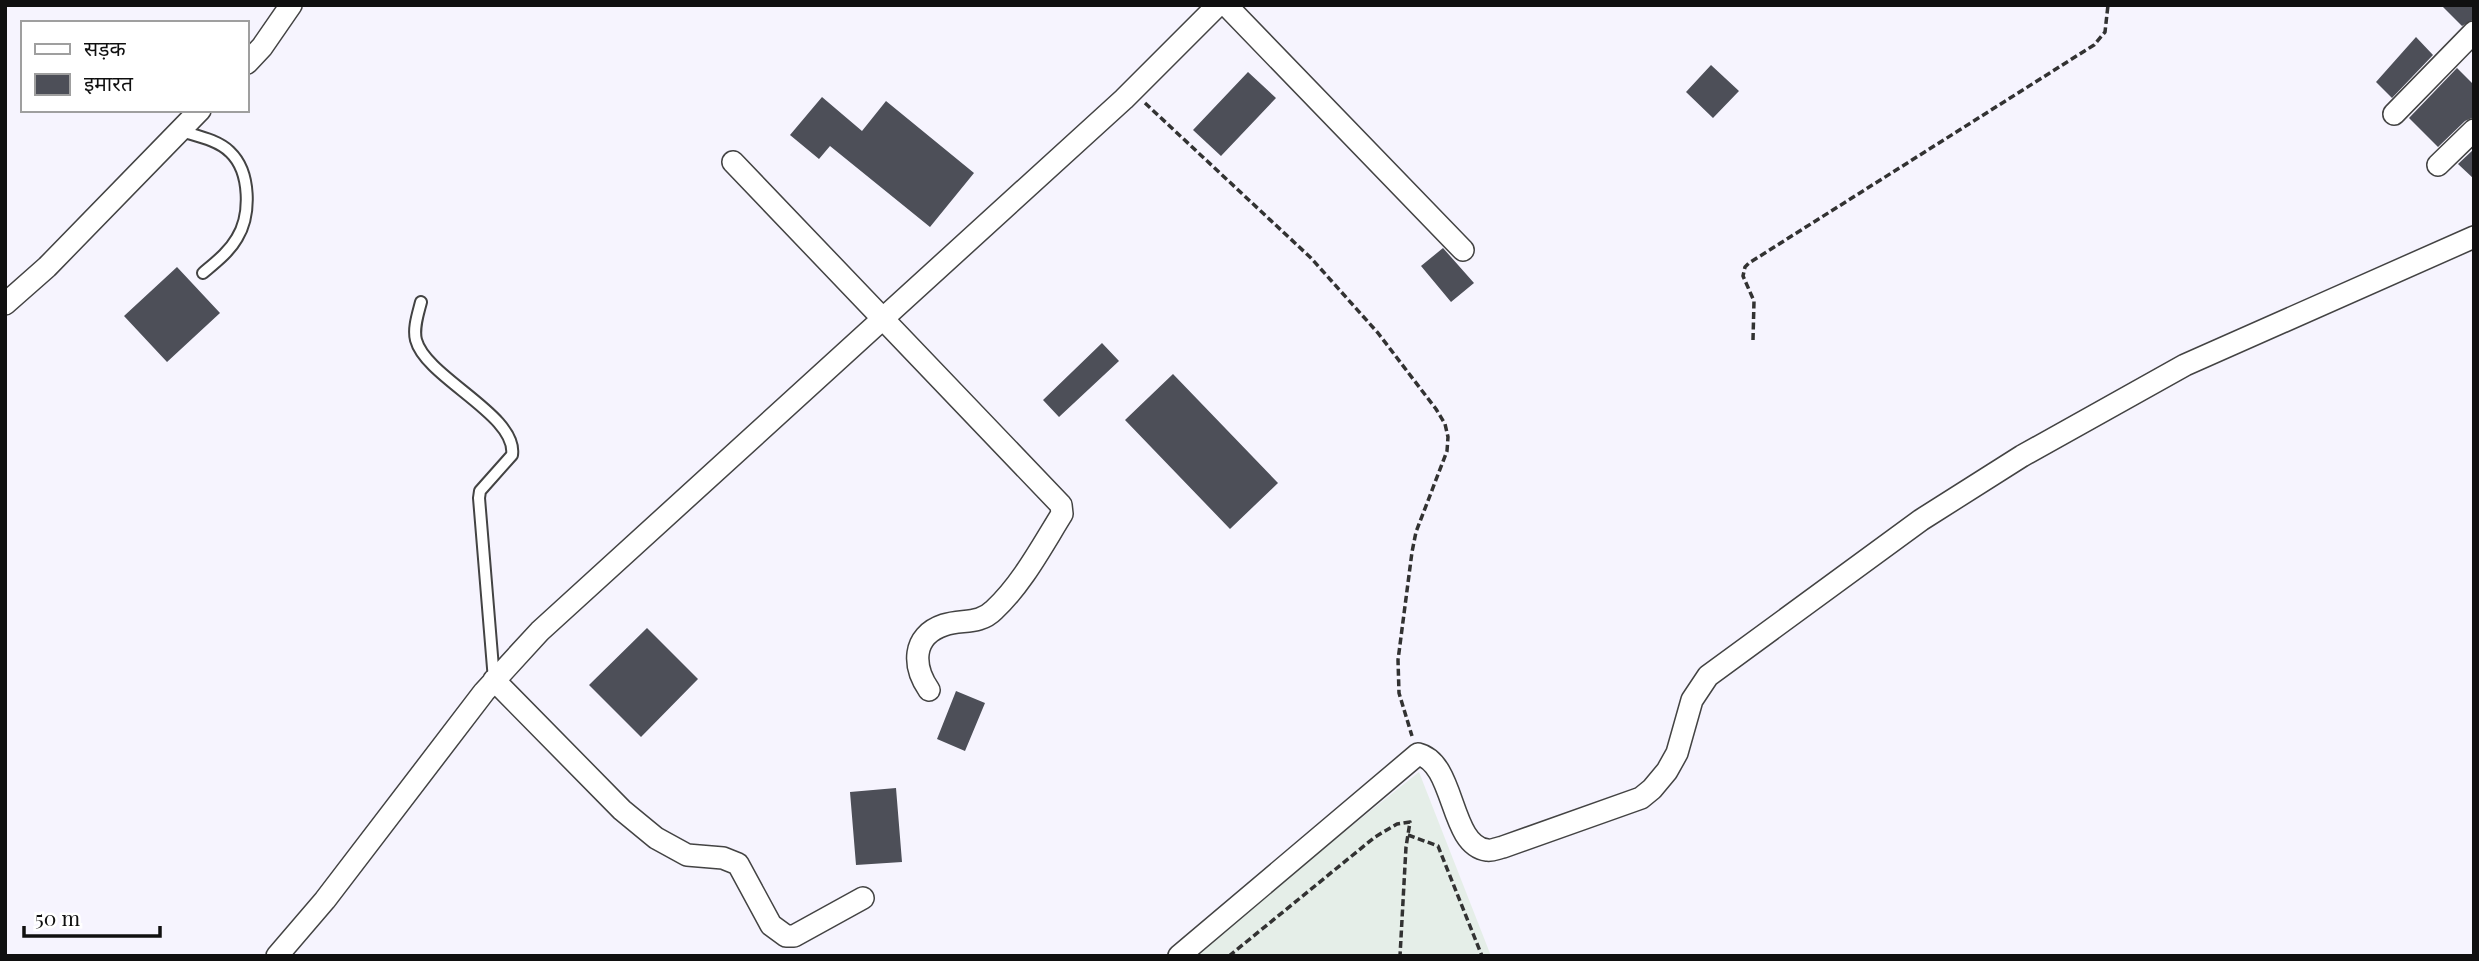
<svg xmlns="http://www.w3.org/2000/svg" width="2479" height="961" font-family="'Playfair Display','Noto Sans Devanagari',serif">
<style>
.industrial{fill:#e5eee8}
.building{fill:#4d4f58}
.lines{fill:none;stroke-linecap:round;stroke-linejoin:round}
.lane-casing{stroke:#434343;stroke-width:14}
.street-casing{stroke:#434343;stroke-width:24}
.path{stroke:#323232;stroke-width:3.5;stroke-dasharray:7 3.5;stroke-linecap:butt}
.lane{stroke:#fff;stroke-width:10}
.street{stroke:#fff;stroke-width:21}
</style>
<rect width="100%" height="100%" fill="#f6f4fe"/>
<path class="industrial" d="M1419,772l72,184h-302z"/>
<path class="building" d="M2441,5h33v14l-12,7z
M2416,37l17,18 -41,43 -16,-16z
M1711,65l28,26 -26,27 -27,-26z
M2457,68l17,17v32l-9,4 -27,26 -29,-29z
M1248,72l28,26 -55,58 -28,-26z
M822,97l40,34 24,-30 88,72 -44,54 -100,-81 -11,13 -29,-24z
M2474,149v30l-16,-15z
M1443,248l31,35 -23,19 -30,-36z
M177,267l43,46 -53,49 -43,-46z
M1102,343l17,18 -60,56 -16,-17z
M1173,374l105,109 -48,46 -105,-109z
M647,628l51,51 -57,58 -52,-52z
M956,691l29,12 -20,48 -28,-12z
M896,788l6,74 -46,3 -6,-73z"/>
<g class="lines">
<defs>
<path id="lane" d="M181,131c16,5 37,9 49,21 21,20 21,63 7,86 -8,14 -21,24 -34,35
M421,302c-3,12 -8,26 -5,38 10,38 102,75 96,115l-32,36 -1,7 15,182"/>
<path id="street" d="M1226,5l237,245
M247,63l15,-16 29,-42
M2394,114l80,-82
M733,162l328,343 1,9c-20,32 -40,70 -68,96 -15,15 -32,9 -50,15 -33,11 -31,42 -15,65
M2438,165l36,-35
M5,304l42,-37 153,-157
M494,680l128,130 34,28 31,17 36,3 15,6 33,61 15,11h8l69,-38
M277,956l48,-56 159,-208 56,-61 584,-532 94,-94
M1179,956l239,-202c38,9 31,91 69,96 5,1 11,-2 16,-3l138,-49 11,-9 15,-18 10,-18 15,-53 16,-24 213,-156 101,-64 163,-91 289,-128"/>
</defs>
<use href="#lane" class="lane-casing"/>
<use href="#street" class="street-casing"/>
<path class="path" d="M1145,103l166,155 67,75 58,76 9,15 3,13 -1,14 -31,81 -4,20 -14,108 1,33 13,43
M1753,340l1,-39 -11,-25 2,-9 4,-4 345,-218 11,-13 3,-27
M1408,835l30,11 44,110
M1229,956l146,-119 22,-13 13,-2 -4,25 -6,109"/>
<use href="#lane" class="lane"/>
<use href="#street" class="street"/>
</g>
<rect width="2479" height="961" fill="none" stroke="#101010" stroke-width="14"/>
<rect x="21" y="21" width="228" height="91" fill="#ffffff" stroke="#9f9f9f" stroke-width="2"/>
<rect x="35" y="44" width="35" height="10" fill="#ffffff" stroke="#9f9f9f" stroke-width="2"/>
<text x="84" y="56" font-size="21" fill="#101010">सड़क</text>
<rect x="35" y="74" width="35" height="21" fill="#4d4f58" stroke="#9f9f9f" stroke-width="2"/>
<text x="84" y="91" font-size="21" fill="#101010">इमारत</text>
<path d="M24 926v10h136v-10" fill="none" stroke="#101010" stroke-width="3.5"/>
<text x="35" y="926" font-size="21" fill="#101010" stroke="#ffffff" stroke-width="5" paint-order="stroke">50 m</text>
</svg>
